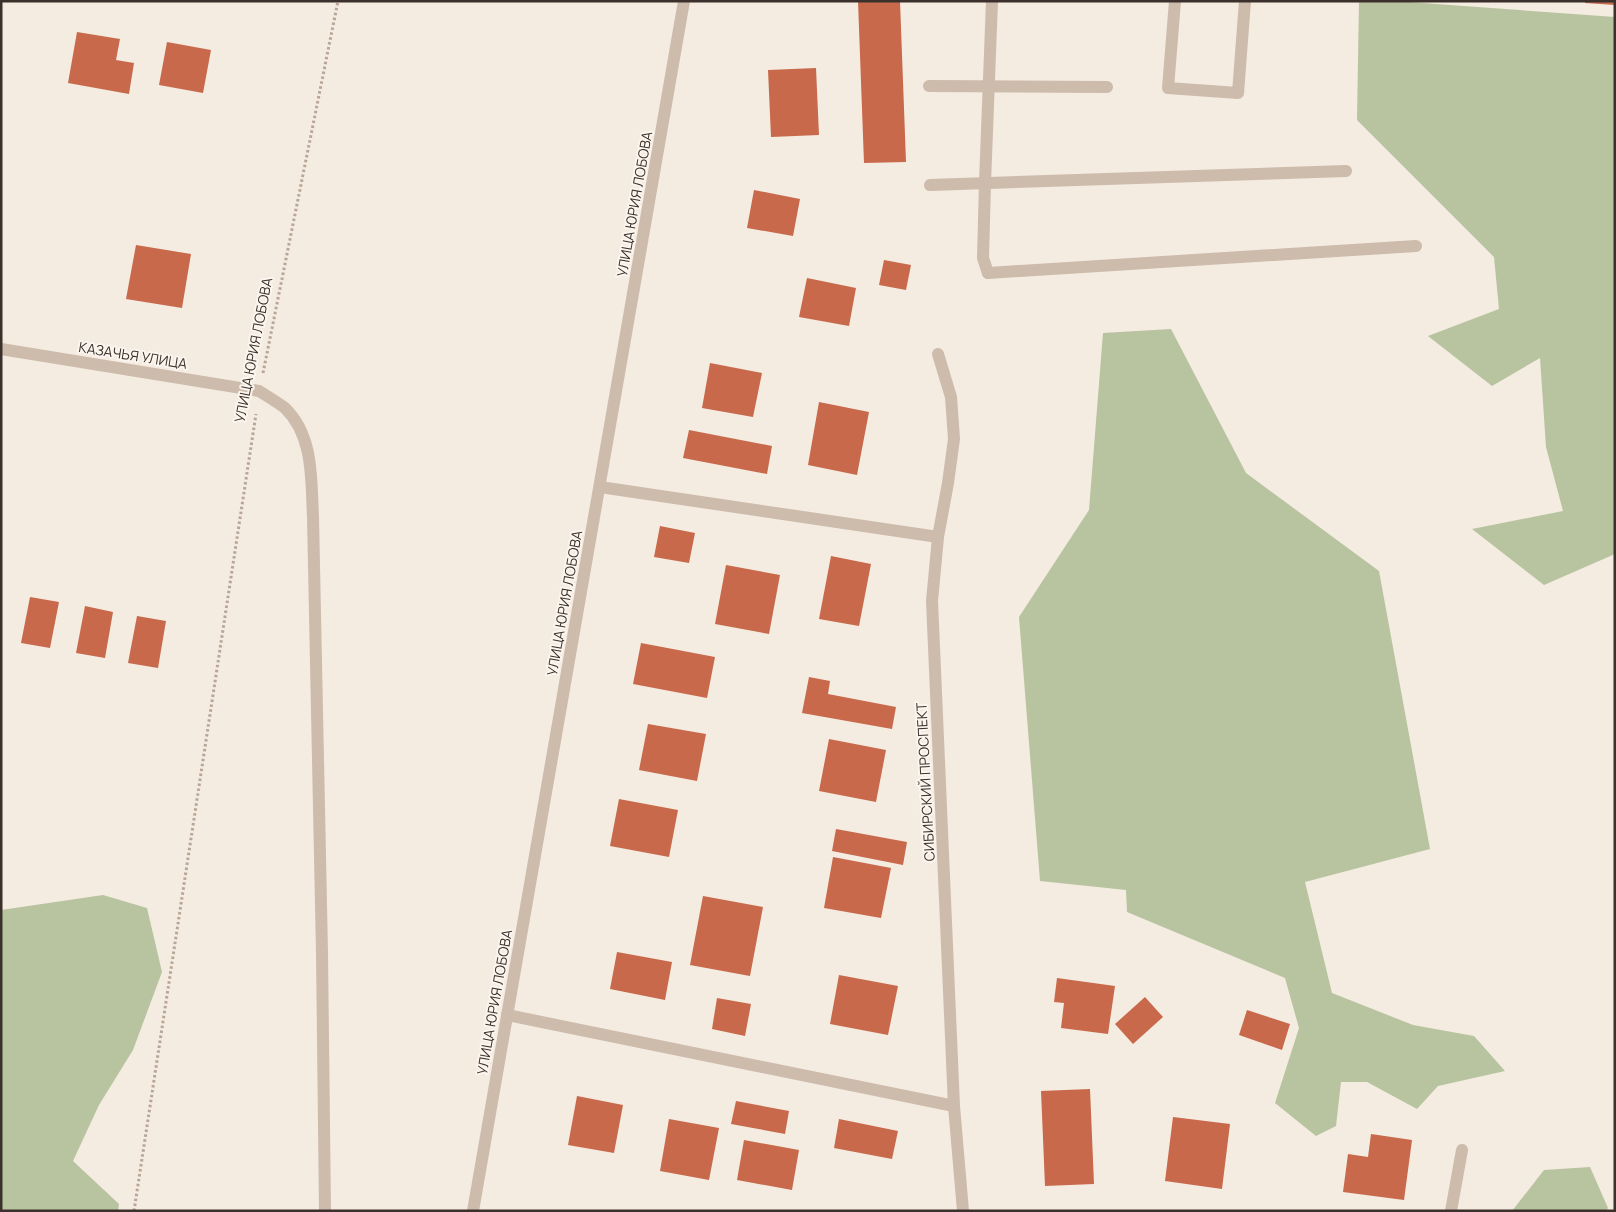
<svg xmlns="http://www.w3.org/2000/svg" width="1616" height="1212" font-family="Manrope,sans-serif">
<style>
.green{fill:#b8c4a0}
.building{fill:#c8694b}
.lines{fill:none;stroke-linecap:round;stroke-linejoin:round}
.path{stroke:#b9a596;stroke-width:3;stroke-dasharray:2.5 2.5;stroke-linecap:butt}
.service{stroke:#cdbbac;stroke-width:12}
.minor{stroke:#cdbbac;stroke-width:12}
.labels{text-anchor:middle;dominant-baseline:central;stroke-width:4;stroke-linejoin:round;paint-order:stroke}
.street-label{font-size:14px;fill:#3b302b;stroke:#fbf5ee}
</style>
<rect width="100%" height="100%" fill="#f4ebe1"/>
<path class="green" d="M1359,1h36l220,16v537l-71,31 -72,-56 91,-18 -17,-64 -6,-89 -48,28 -64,-50 71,-27 -5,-52 -137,-137z
M1171,329l75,144 133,98 51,278 -125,33 27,111 81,32 61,11 31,35 -67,15 -21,23 -50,-27h-26l-5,44 -20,10 -41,-33 24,-75 -14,-50 -158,-66 -1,-22 -86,-9 -21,-264 70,-107 14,-177z
M103,895l44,13 15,64 -29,78 -34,55 -26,56 46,43 -1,7h-117v-301z
M1590,1167l18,41 -2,3h-94l32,-41z"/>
<path class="building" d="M858,1h42l6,161 -42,1z
M1585,1h30v4l-30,-2z
M77,32l43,7 -4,21 18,3 -5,31 -61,-11z
M167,42l44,8 -8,43 -44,-8z
M816,68l3,67 -48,2 -3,-67z
M754,190l46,9 -7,37 -46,-8z
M136,245l55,9 -9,54 -56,-9z
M884,260l27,5 -5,25 -27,-5z
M807,278l49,10 -7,38 -50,-9z
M710,363l52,10 -9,44 -51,-9z
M819,402l50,10 -12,63 -49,-10z
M689,430l83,16 -5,28 -84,-16z
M660,526l35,7 -6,30 -35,-6z
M831,556l40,8 -12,62 -40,-7z
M726,565l54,10 -11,59 -54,-10z
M30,597l29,5 -9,46 -29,-5z
M85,606l28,6 -8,46 -29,-5z
M137,616l29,5 -8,47 -30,-5z
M641,643l74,14 -8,41 -74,-14z
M809,677l21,4 -2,13 68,13 -4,22 -90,-16z
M648,724l58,10 -9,47 -58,-11z
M829,739l57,11 -10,52 -57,-11z
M619,799l59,11 -9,47 -59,-11z
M836,829l71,13 -4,23 -71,-14z
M833,857l58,11 -10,50 -57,-10z
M703,896l60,11 -13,69 -60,-11z
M617,952l55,10 -7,38 -55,-11z
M839,975l59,11 -10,49 -58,-11z
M1057,978l58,8 -7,48 -47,-6 3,-25 -10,-1z
M1145,997l18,20 -30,27 -18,-20z
M717,998l34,6 -6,32 -33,-7z
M1247,1010l43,14 -8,26 -43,-15z
M1090,1089l4,95 -49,2 -4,-95z
M577,1096l46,9 -9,48 -46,-8z
M736,1101l53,10 -4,23 -54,-10z
M1173,1117l57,7 -8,65 -57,-8z
M669,1119l50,9 -10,52 -49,-9z
M839,1119l59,12 -6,28 -58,-11z
M1371,1134l41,6 -8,60 -61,-8 5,-38 20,3z
M744,1140l55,10 -7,40 -55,-10z"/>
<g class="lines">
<path class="path" d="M263,373l75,-372
M134,1211l122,-797"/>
<path class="service" d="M1175,1l-7,87 70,5 7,-92
M929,86l178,1
M930,185l416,-14
M988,273l428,-27
M600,487l338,50
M507,1015l447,91"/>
<path class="minor" d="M988,273l-5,-15 2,-75 7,-182
M1,349l258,42c8,5 18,11 26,17 29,28 26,72 28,109l9,436 3,258
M938,354l13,43 3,42 -6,44 -10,54 -6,64 22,505 9,105
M473,1211l211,-1210
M1451,1211l11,-61"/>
</g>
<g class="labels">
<g class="street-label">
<text transform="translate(634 204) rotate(-80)">УЛИЦА ЮРИЯ ЛОБОВА</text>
<text transform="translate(253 350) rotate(-79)">УЛИЦА ЮРИЯ ЛОБОВА</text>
<text transform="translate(133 355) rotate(9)">КАЗАЧЬЯ УЛИЦА</text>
<text transform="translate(564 603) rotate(-80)">УЛИЦА ЮРИЯ ЛОБОВА</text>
<text transform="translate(925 782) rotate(-93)">СИБИРСКИЙ ПРОСПЕКТ</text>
<text transform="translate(494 1002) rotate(-80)">УЛИЦА ЮРИЯ ЛОБОВА</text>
</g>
</g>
<rect width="1616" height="1212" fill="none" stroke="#3b302b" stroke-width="5"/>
</svg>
